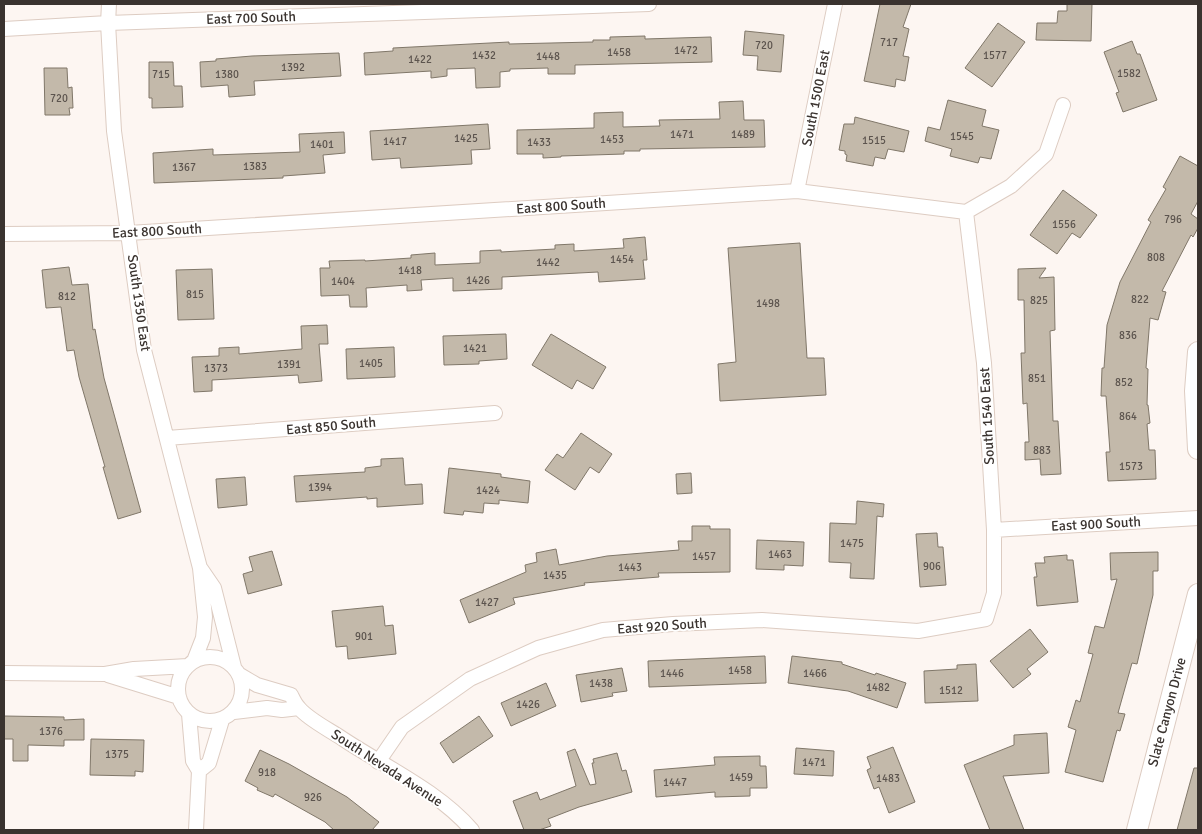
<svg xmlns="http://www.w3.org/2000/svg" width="1202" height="834" font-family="Signika,sans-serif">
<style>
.building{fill:#c3b9aa;stroke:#807769}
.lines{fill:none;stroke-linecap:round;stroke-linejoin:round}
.street-casing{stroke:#ddccc2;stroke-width:16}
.secondary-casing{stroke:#ddccc2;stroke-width:22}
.street{stroke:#fff;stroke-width:14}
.secondary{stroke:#fff;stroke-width:20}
.labels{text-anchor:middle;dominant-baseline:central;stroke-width:4;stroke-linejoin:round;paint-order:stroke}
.number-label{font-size:11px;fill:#5c544e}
.street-label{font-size:14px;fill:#3a332f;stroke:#fff}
</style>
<rect width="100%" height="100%" fill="#fdf6f2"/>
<path class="building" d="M880,4h31l-8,23 6,2 -6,27 6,1 -4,24 -9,-2 -1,8 -31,-6z
M1067,4h25l-1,37 -55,-1 1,-17h20l1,-12h9z
M998,23l27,19 -33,45 -27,-19z
M745,31l39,4 -3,37 -24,-2 1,-14 -15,-1z
M645,36v3l66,-2 1,25 -137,3v9h-27v-6l-38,1v2l-10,1v15l-24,1 -1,-20 -28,1v7l-16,2v-7l-66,4 -1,-22 29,-2v-3l116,-6v2l84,-2v-2h17v-3z
M1132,41l5,13h3l17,46 -34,12 -7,-19 3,-1 -15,-40z
M339,53l2,23 -87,5 1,14 -26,2 -1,-12 -27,2 -1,-25 16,-1v-2l36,-3z
M149,62h24l1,24h8l1,21 -31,1v-10h-3z
M44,68h23l1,20 4,-1 1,21h-4l1,7h-25z
M948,100l38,10 -4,16 17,4 -8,29 -11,-2 -2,6 -28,-7 2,-7 -27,-8 3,-14 12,3z
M743,101l1,19h20l1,27 -125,2v2h-16v3l-63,2v1l-18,1v-4h-26v-24l77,-2v-15l29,-1v15l37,-1 -1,-6 61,-1 -1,-17z
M855,117l54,14 -5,21 -16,-3 -3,10 -10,-2 -2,9 -27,-5 1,-6 -2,-1v-3l-6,-1 5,-26h10z
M488,124l2,25 -19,1 1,14 -71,4 -1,-10 -28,2 -2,-29z
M344,132l1,21 -22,2 2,18 -42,3v2l-129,5 -1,-30 60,-4v6l87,-3 -1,-18z
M1180,156l18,10v35l-7,13 7,5v9l-5,9 -2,-2 -29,56 4,1 -8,28 -8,-2 -4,50 2,1 -1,36h1l2,18 -3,1 2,26h6l1,29 -48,2 -2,-29h4l-4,-56h-5l1,-28h2l3,-43 13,-43 31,-60 -3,-2 18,-31 -3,-2z
M1063,190l34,25 -17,23 -8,-5 -15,21 -27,-19z
M645,237l2,23h-4l2,19 -46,3 -1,-10 -96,5v12l-49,2v-13l-32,2 1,10 -15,1v-6l-41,3 1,19h-17l-1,-12 -28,1 -1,-28h10l-1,-7 36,-1v1l46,-3v-3l24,-2v12l45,-2v-12l21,-1v2l54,-3v-4l19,-1v7l50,-3 -1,-9z
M800,243l7,115h17l2,37 -106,6 -2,-37 18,-2 -8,-114z
M69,267l3,18 16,-1 5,46 2,-1 9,49 37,134 -23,7 -15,-52h2l-26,-90 -5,-27 -7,1 -6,-44 -15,1 -4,-38z
M1046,268l-7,10 15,-1 1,53 -5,1 3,90h5l3,53 -20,1 -1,-16 -15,1v-18h4l-2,-39 -4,1 -2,-51h4l-1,-53h-6v-31z
M212,269l2,50 -36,1 -2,-50z
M327,325l1,19h-9l3,37 -23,2 -1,-8 -86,5v11l-18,1 -2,-35 27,-1v-8l20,-1v7l63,-5 -1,-23z
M506,334l1,25 -28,2v3l-35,1 -1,-29z
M551,334l55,33 -13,22 -16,-9 -5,9 -40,-24z
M394,347l1,30 -48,2 -1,-30z
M581,433l31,21 -13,19 -9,-6 -15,23 -30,-20 12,-16 6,4z
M403,458l2,27 17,-1 1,20 -46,3v-9l-10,1v-2l-71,5 -2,-26 71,-4v-4l16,-2v-7z
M449,468l52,6v3l29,4 -2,22 -29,-3v4l-15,-1 -1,10 -19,-2 -1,4 -19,-2z
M691,473l1,20 -15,1 -1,-20z
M245,477l2,28 -29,3 -2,-29z
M857,501l27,3 -1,13 -6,-1 -3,63 -24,-1 1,-15 -22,-1 1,-39 26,1z
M692,526h18v3h20v43l-72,1 1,4 -75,6 1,2 -72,13 2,6 -46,19 -9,-23 66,-28 -1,-7 12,-3 -1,-9 20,-4 3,16 48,-9 72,-6 -1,-9h14z
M937,533l1,14h5l3,38 -26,2 -4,-53z
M757,540l47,2 -1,24 -19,-1v5l-28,-1z
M272,551l10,34 -34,9 -5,-20 10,-3 -4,-14z
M1158,552v19h-5v24l-16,69 -5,-1 -14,50 7,1 -5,17 -3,-1 -14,52 -38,-10 11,-42 -8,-3 8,-27 4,2 13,-48 -5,-1 7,-27 9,2 13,-49 -6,1 -1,-27z
M1067,555v5h6l5,42 -41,4 -3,-29h3l-2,-14h10l-1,-6z
M383,606l2,20 8,-1 3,29 -48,5 -1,-13 -11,1 -4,-36z
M1030,629l18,23 -21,17 4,5 -18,14 -23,-27z
M765,656l1,27 -117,4 -1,-26z
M792,656l50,6v2l33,11 1,-2 30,10 -9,25 -49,-17 -60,-8z
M976,664l2,37 -53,2 -1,-32 33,-2v-4z
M622,668l5,23 -15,2 1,3 -32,6 -5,-27z
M546,683l10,23 -45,20 -10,-23z
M4,716l60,1v3l20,-1v21h-20v6l-36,-1v16h-15v-22h-9z
M479,716l14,20 -40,27 -13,-20z
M1047,733l2,40 -46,3 21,54h-34l-26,-65 50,-20v-10z
M91,739l53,1 -1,32 -8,-1v5l-45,-1z
M893,747l22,55 -26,11 -10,-26 -5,2 -7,-19 4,-2 -4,-11z
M796,748l38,3 -1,25 -39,-2z
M575,749l15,36 6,-1 -4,-21h2l-1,-4 24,-6 5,18 4,-1 6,22 -53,15 -31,12 3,7 -12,4h-15l-11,-29 24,-9 3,8 36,-14 -9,-34z
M260,750l29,14 58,33 32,25 -7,8h-38l-9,-8 -50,-28 -2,3 -16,-7 1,-2 -13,-7z
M760,756v10h6l1,22h-17v8l-35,1v-5l-59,5 -2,-27 61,-5 -1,-8z
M1194,768h4v62h-21z"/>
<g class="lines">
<defs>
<path id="street" d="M109,4l-1,19 6,108 30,219 56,218 5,49 -2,21 -9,23
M4,29l104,-6 541,-19
M797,191l38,-187
M4,234l125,-1 668,-42 169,21 45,-26 35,-32 17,-49
M167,438l328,-25
M994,530l204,-12
M201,569l13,19 20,79
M178 689a32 32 0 1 1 64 0a32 32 0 1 1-64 0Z
M4,673l101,1 29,-5 54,-3
M108,675l71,22
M240,675l17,10 34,10c2,4 4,9 8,13 10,12 31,22 44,31 44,29 95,52 129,91
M234,712l33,-4 15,2 17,-2
M189,714l4,47 6,10
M378,762l24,-35 68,-48 68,-31 65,-18 70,-6 89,-4 156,11 68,-12 8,-26v-63l-10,-167 -18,-151
M199,771l10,-8 13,-43
M196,830l3,-59"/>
<path id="secondary" d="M1198,352l-3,39 3,58
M1137,830l61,-236"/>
</defs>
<use href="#street" class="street-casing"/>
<use href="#secondary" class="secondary-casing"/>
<use href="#street" class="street"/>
<use href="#secondary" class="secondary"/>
</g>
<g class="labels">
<g class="number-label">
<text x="889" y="42">717</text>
<text x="764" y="45">720</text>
<text x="686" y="50">1472</text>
<text x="619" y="52">1458</text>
<text x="484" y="55">1432</text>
<text x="995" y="55">1577</text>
<text x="548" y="56">1448</text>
<text x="420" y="59">1422</text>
<text x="293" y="67">1392</text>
<text x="1129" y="73">1582</text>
<text x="161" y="74">715</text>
<text x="227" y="74">1380</text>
<text x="59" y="98">720</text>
<text x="682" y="134">1471</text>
<text x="743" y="134">1489</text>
<text x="962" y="136">1545</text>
<text x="466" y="138">1425</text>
<text x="612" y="139">1453</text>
<text x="874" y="140">1515</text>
<text x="395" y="141">1417</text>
<text x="539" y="142">1433</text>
<text x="322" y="144">1401</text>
<text x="255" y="166">1383</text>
<text x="184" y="167">1367</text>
<text x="1173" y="219">796</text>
<text x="1064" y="224">1556</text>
<text x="1156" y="257">808</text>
<text x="622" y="259">1454</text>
<text x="548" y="262">1442</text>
<text x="410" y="270">1418</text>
<text x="478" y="280">1426</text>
<text x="343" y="281">1404</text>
<text x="195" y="294">815</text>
<text x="67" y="296">812</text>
<text x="1140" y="299">822</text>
<text x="1039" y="300">825</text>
<text x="768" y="303">1498</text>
<text x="1128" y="335">836</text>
<text x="475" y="348">1421</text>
<text x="371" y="363">1405</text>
<text x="289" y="364">1391</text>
<text x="216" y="368">1373</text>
<text x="1037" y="378">851</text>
<text x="1124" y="382">852</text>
<text x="1128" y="416">864</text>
<text x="1042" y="450">883</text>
<text x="1131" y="466">1573</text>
<text x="320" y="487">1394</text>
<text x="488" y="490">1424</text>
<text x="852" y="543">1475</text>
<text x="780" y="554">1463</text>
<text x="704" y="556">1457</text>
<text x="932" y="566">906</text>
<text x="630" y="567">1443</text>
<text x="555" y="575">1435</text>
<text x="487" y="602">1427</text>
<text x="364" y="636">901</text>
<text x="740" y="670">1458</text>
<text x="672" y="673">1446</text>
<text x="815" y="673">1466</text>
<text x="601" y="683">1438</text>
<text x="878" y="687">1482</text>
<text x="951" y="690">1512</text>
<text x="528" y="704">1426</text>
<text x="51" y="731">1376</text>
<text x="117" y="754">1375</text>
<text x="814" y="762">1471</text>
<text x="267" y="772">918</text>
<text x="741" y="777">1459</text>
<text x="888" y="778">1483</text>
<text x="675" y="782">1447</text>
<text x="313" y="797">926</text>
</g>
<g class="street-label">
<text transform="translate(251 18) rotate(-2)">East 700 South</text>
<text transform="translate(816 98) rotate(-79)">South 1500 East</text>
<text transform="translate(561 206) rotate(-4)">East 800 South</text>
<text transform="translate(157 231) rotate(-3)">East 800 South</text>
<text transform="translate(139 303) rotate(82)">South 1350 East</text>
<text transform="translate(987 416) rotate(-93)">South 1540 East</text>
<text transform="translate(331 426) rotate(-5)">East 850 South</text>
<text transform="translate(1096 524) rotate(-3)">East 900 South</text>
<text transform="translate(662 626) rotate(-4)">East 920 South</text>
<text transform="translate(1167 712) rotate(-75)">Slate Canyon Drive</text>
<text transform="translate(387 768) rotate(33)">South Nevada Avenue</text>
</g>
</g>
<rect width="1202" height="834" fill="none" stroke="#3a332f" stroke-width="10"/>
</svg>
